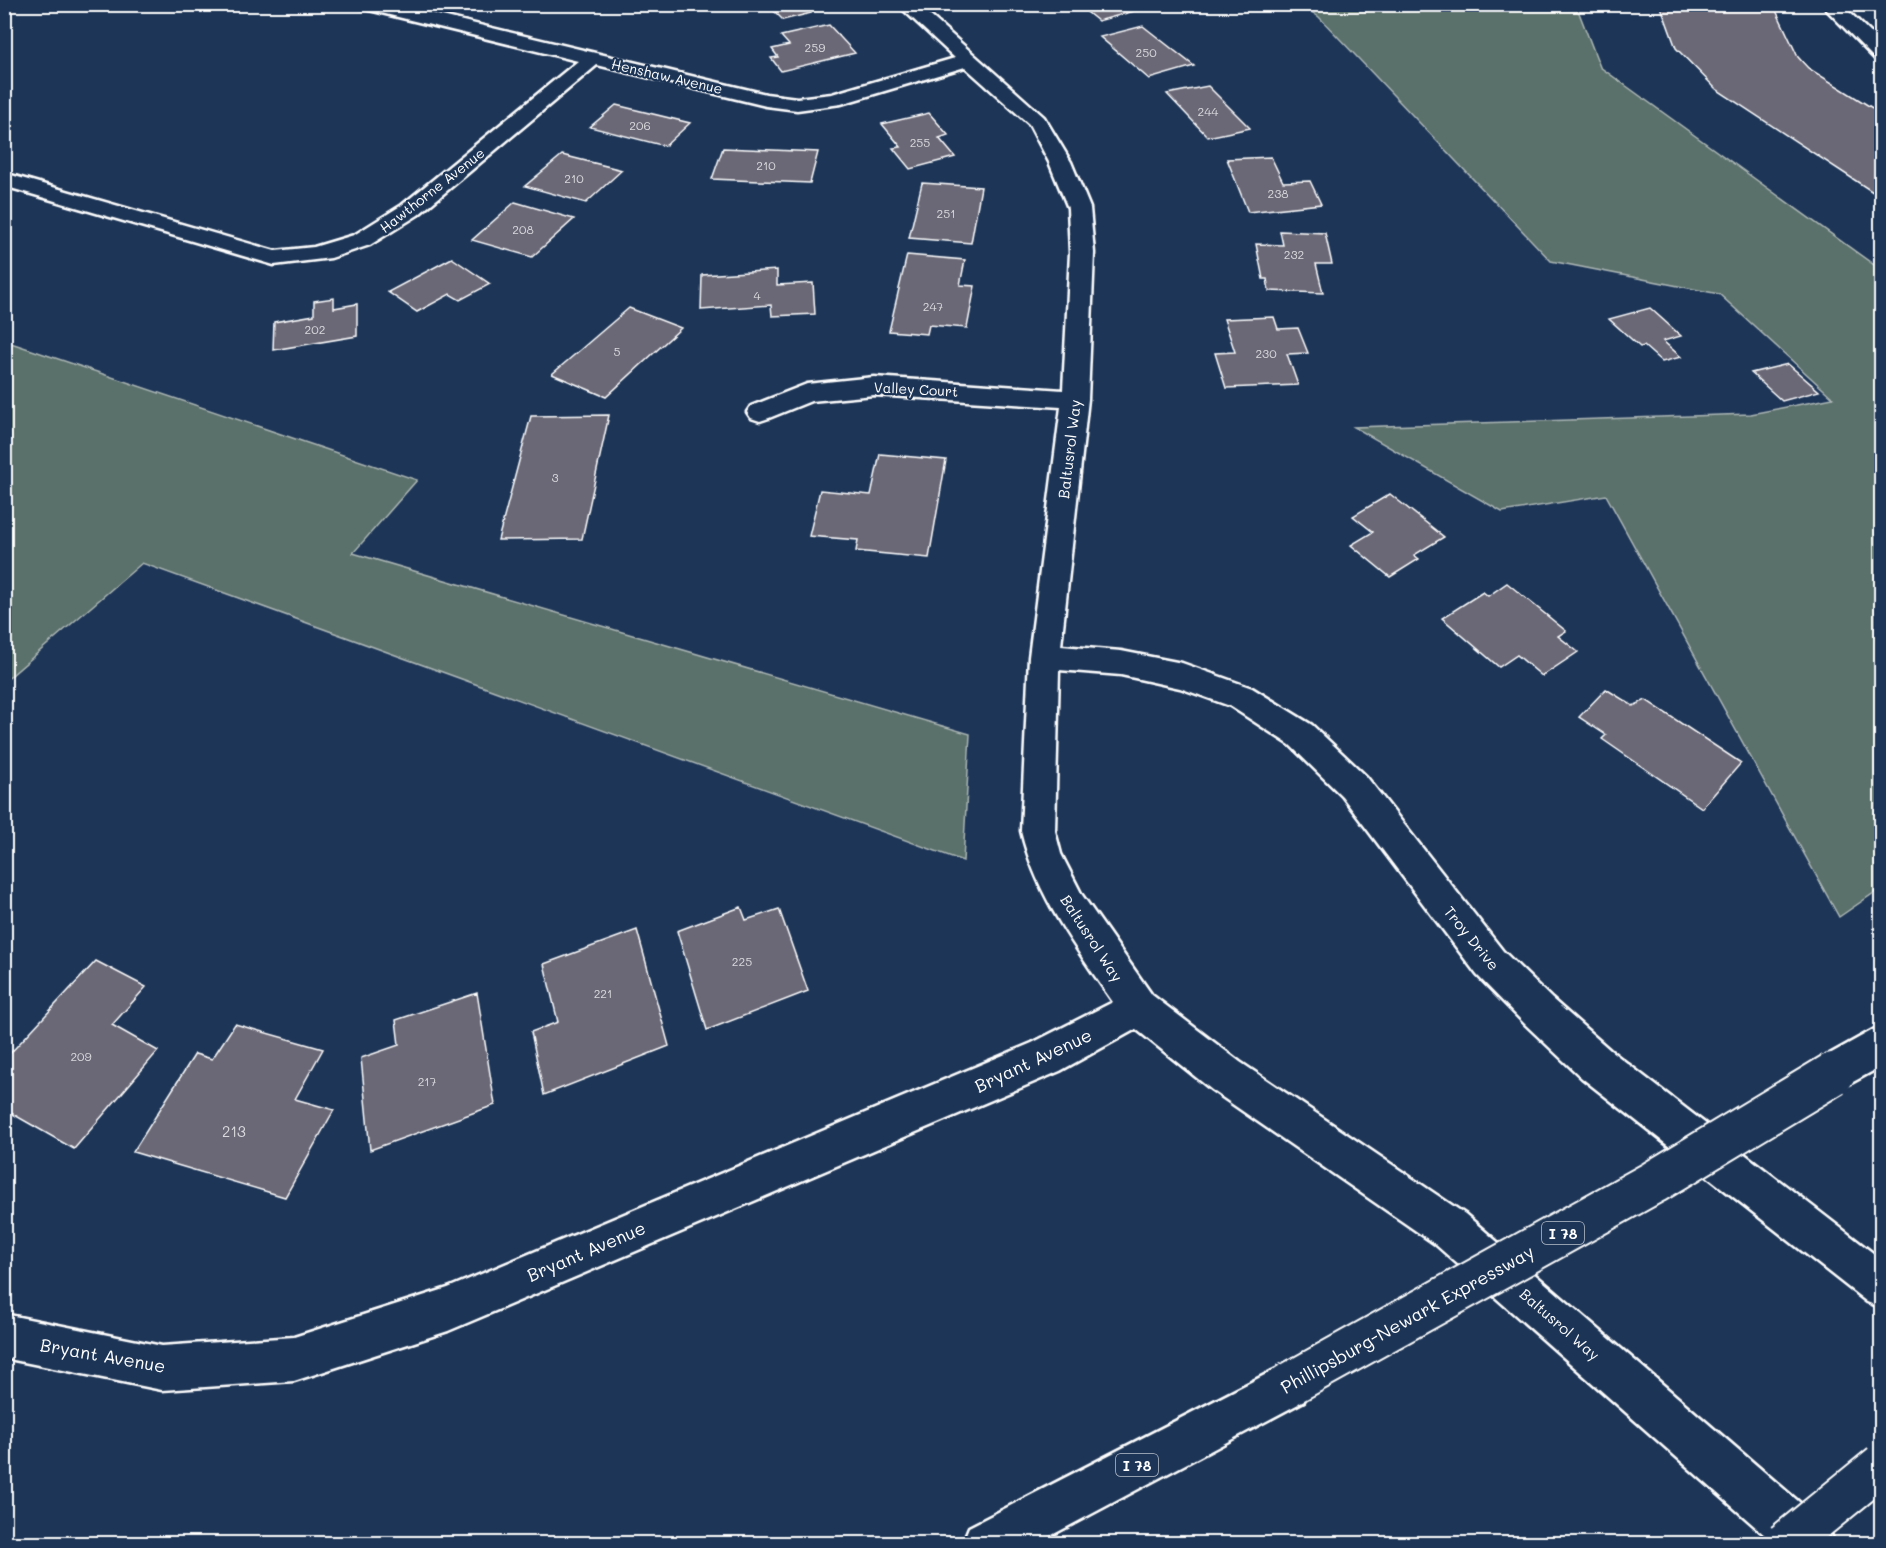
<svg xmlns="http://www.w3.org/2000/svg" width="1886" height="1548" font-family="Mali,sans-serif">
<style>
.green{fill:#5a6f6b;stroke:#acb7b5;stroke-width:1.5}
.building{fill:#6b6776;stroke:#fff;stroke-width:1.5}
.lines{fill:none;stroke-linecap:round;stroke-linejoin:round}
.minor-casing{stroke:#fff;stroke-width:5}
.highway-casing{stroke:#fff;stroke-width:5}
.minor{fill:#1d3557;fill-rule:evenodd}
.highway{fill:#1d3557;fill-rule:evenodd}
.highway-bridge-casing{stroke:#fff;stroke-width:46;stroke-linecap:butt}
.highway-bridge{stroke:#1d3557;stroke-width:42}
.labels{text-anchor:middle;dominant-baseline:central;stroke-width:4.5;stroke-linejoin:round;paint-order:stroke}
.number-label{font-size:12px;fill:#dad9dd}
.far-street-label{font-size:14px;fill:#fff;stroke:#1d3557}
.shield{fill:#1d3557;stroke:#bbc2cd;stroke-width:1.5}
.shield-label{font-size:14px;font-weight:bold;fill:#fff}
.street-label{font-size:15px;fill:#fff;stroke:#1d3557}
.near-number-label{font-size:15px;fill:#dad9dd}
.near-street-label{font-size:18px;fill:#fff;stroke:#1d3557}
</style>
<rect width="100%" height="100%" fill="#1d3557"/>
<filter id="ink" filterUnits="userSpaceOnUse"><feTurbulence type="fractalNoise" baseFrequency=".0167" numOctaves="2"/><feDisplacementMap in="SourceGraphic" scale="12" xChannelSelector="R" yChannelSelector="G"/><feConvolveMatrix kernelMatrix="1 2 1 2 8 2 1 2 1" color-interpolation-filters="sRGB"/></filter>
<g filter="url(#ink)">
<path class="green" d="M1301,5h275l24,62 281,203v618l-42,29 -233,-422 -104,17 -148,-85 397,-13 82,-16 -114,-104 -168,-33 -232,-244z
M5,341l412,139 -64,73 617,181 -7,127 -821,-298 -137,118z"/>
<path class="building" d="M802,4l9,9 -28,7 -9,-9z
M1077,4h83l-62,17z
M1660,4h113l25,53 10,11 74,46v84l-166,-109 -40,-41z
M829,25l26,28 -74,18 -10,-13 7,-1 -6,-8 17,-4 -8,-9z
M1143,26l51,40 -45,13 -49,-42z
M1208,86l42,42 -42,9 -41,-43z
M616,105l74,18 -25,23 -75,-19z
M929,113l19,22 -9,3 16,19 -45,12 -17,-21 8,-1 -19,-23z
M723,148l95,4 -8,31 -98,-4z
M562,155l60,15 -36,33 -61,-17z
M1271,157l12,25 27,-1 11,23 -73,8 -21,-53z
M922,183l59,4 -10,56 -62,-5z
M515,202l59,17 -42,38 -60,-17z
M1280,231l45,2 7,31h-16l7,29 -54,-2 -2,-12h-4l-7,-35 27,1z
M907,255l58,5 -5,25 15,1 -8,42 -38,-3 -2,9 -38,-3z
M452,258l38,26 -30,16 -10,-6 -33,18 -29,-20z
M777,270v15l36,-2 2,31 -43,2 -1,-11 -70,5 1,-35z
M334,298v10l23,-4v32l-84,14 1,-28 40,-7v-14z
M629,308l52,20 -75,69 -54,-23z
M1650,308l31,28 -18,5 18,16 -19,5 -18,-16 -4,1 -31,-28z
M1274,317l4,12 20,-1 10,25 -21,1 11,31 -72,3 -11,-35 20,-1 -11,-33z
M1788,364l31,27 -37,10 -31,-28z
M609,415l-27,124 -84,1 33,-124z
M880,454l66,6 -17,98 -73,-7 2,-11 -49,-4 11,-46 51,5z
M1390,494l54,43 -30,18 5,4 -29,18 -39,-32 22,-13 -20,-16z
M1507,583l59,48 -8,5 20,16 -36,24 -25,-21 -18,12 -57,-49 41,-26 5,4z
M1606,689l27,17 13,-6 95,63 -39,45 -100,-69 4,-4 -27,-18z
M741,907l5,13 33,-11 29,82 -101,39 -30,-99z
M637,930l32,116 -125,49 -13,-63 27,-10 -14,-58z
M96,961l50,26 -34,38 46,26 -84,98 -70,-40v-49z
M477,993l18,112 -125,45 -9,-92 38,-13 -3,-25z
M235,1024l88,25 -28,50 39,11 -49,87 -152,-45 62,-98 17,5z"/>
<g class="lines">
<defs>
<path id="minor" d="M358,4h34l374,90 31,4 35,-4 123,-36 -58,-54h20l127,113 27,45 19,46 4,45 -6,146 -27,247 60,5 61,12 70,25 60,37 54,51 137,175 49,48 58,51 272,210v48l-15,-6 -285,-224 -56,-53 -49,-50 -135,-179 -52,-51 -60,-39 -50,-18 -59,-13 -62,-5 -4,161 6,23 21,41 70,100 88,67 225,152 363,313 7,17h-60l-340,-300 -223,-154 -76,-61 -76,42 -612,260 -154,50 -132,9 -158,-32v-44l158,32 132,-9 154,-49 584,-245 81,-41c-37,-54 -77,-107 -92,-171l8,-174 32,-250 -187,-12 -63,6 -42,17 -9,3 -9,-3 -4,-6 4,-6 56,-22 67,-7 189,13 7,-137 -2,-45 -19,-46 -20,-38 -64,-57 -124,37 -44,6 -31,-4 -169,-41 -179,150 -48,30 -39,13 -57,7 -270,-79v-13l271,78 39,-4 40,-12 48,-30 176,-144 -217,-53z
M1821,4h20l41,40v17l-7,-2z"/>
<path id="highway" d="M1882,1025v41l-49,27 -14,-5 -5,-14 5,-14z
M1288,1363l16,6 6,16 -6,16 -269,143h-73l7,-17z"/>
</defs>
<use href="#minor" class="minor-casing"/>
<use href="#highway" class="highway-casing"/>
<use href="#minor" class="minor"/>
<use href="#highway" class="highway"/>
<defs>
<path id="highway-bridge" d="M1288,1385l366,-203 179,-108
M1785,1544l97,-79"/>
</defs>
<use href="#highway-bridge" class="highway-bridge-casing"/>
<use href="#highway-bridge" class="highway-bridge"/>
</g>
</g>
<g class="labels">
<g class="number-label">
<text x="815" y="47">259</text>
<text x="1146" y="52">250</text>
<text x="1208" y="111">244</text>
<text x="640" y="125">206</text>
<text x="920" y="142">255</text>
<text x="766" y="165">210</text>
<text x="574" y="178">210</text>
<text x="1278" y="193">238</text>
<text x="946" y="213">251</text>
<text x="523" y="229">208</text>
<text x="1294" y="254">232</text>
<text x="757" y="295">4</text>
<text x="933" y="306">247</text>
<text x="315" y="329">202</text>
<text x="617" y="351">5</text>
<text x="1266" y="353">230</text>
<text x="555" y="477">3</text>
<text x="742" y="961">225</text>
<text x="603" y="993">221</text>
<text x="81" y="1056">209</text>
<text x="427" y="1081">217</text>
</g>
<g class="far-street-label">
<text transform="translate(667 76) rotate(13)">Henshaw Avenue</text>
<text transform="translate(432 190) rotate(-38)">Hawthorne Avenue</text>
<text transform="translate(916 389) rotate(3)">Valley Court</text>
</g>
<g class="shield">
<rect x="1542" y="1222" width="42" height="22" rx="4.5"/>
<rect x="1116" y="1454" width="42" height="22" rx="4.5"/>
</g>
<g class="shield-label">
<text x="1563" y="1233">I 78</text>
<text x="1137" y="1465">I 78</text>
</g>
<g class="street-label">
<text transform="translate(1069 449) rotate(-83)">Baltusrol Way</text>
<text transform="translate(1092 938) rotate(57)">Baltusrol Way</text>
<text transform="translate(1472 938) rotate(51)">Troy Drive</text>
<text transform="translate(1560 1324) rotate(41)">Baltusrol Way</text>
</g>
<g class="near-number-label">
<text x="234" y="1131">213</text>
</g>
<g class="near-street-label">
<text transform="translate(1033 1060) rotate(-25)">Bryant Avenue</text>
<text transform="translate(586 1251) rotate(-23)">Bryant Avenue</text>
<text transform="translate(1407 1319) rotate(-29)">Phillipsburg-Newark Expressway</text>
<text transform="translate(103 1355) rotate(10)">Bryant Avenue</text>
</g>
</g>
<rect width="1886" height="1548" fill="none" stroke="#1d3557" stroke-width="24"/>
<rect x="12" y="12" width="1862" height="1524" fill="none" stroke="#fff" stroke-width="2" filter="url(#ink)"/>
</svg>
